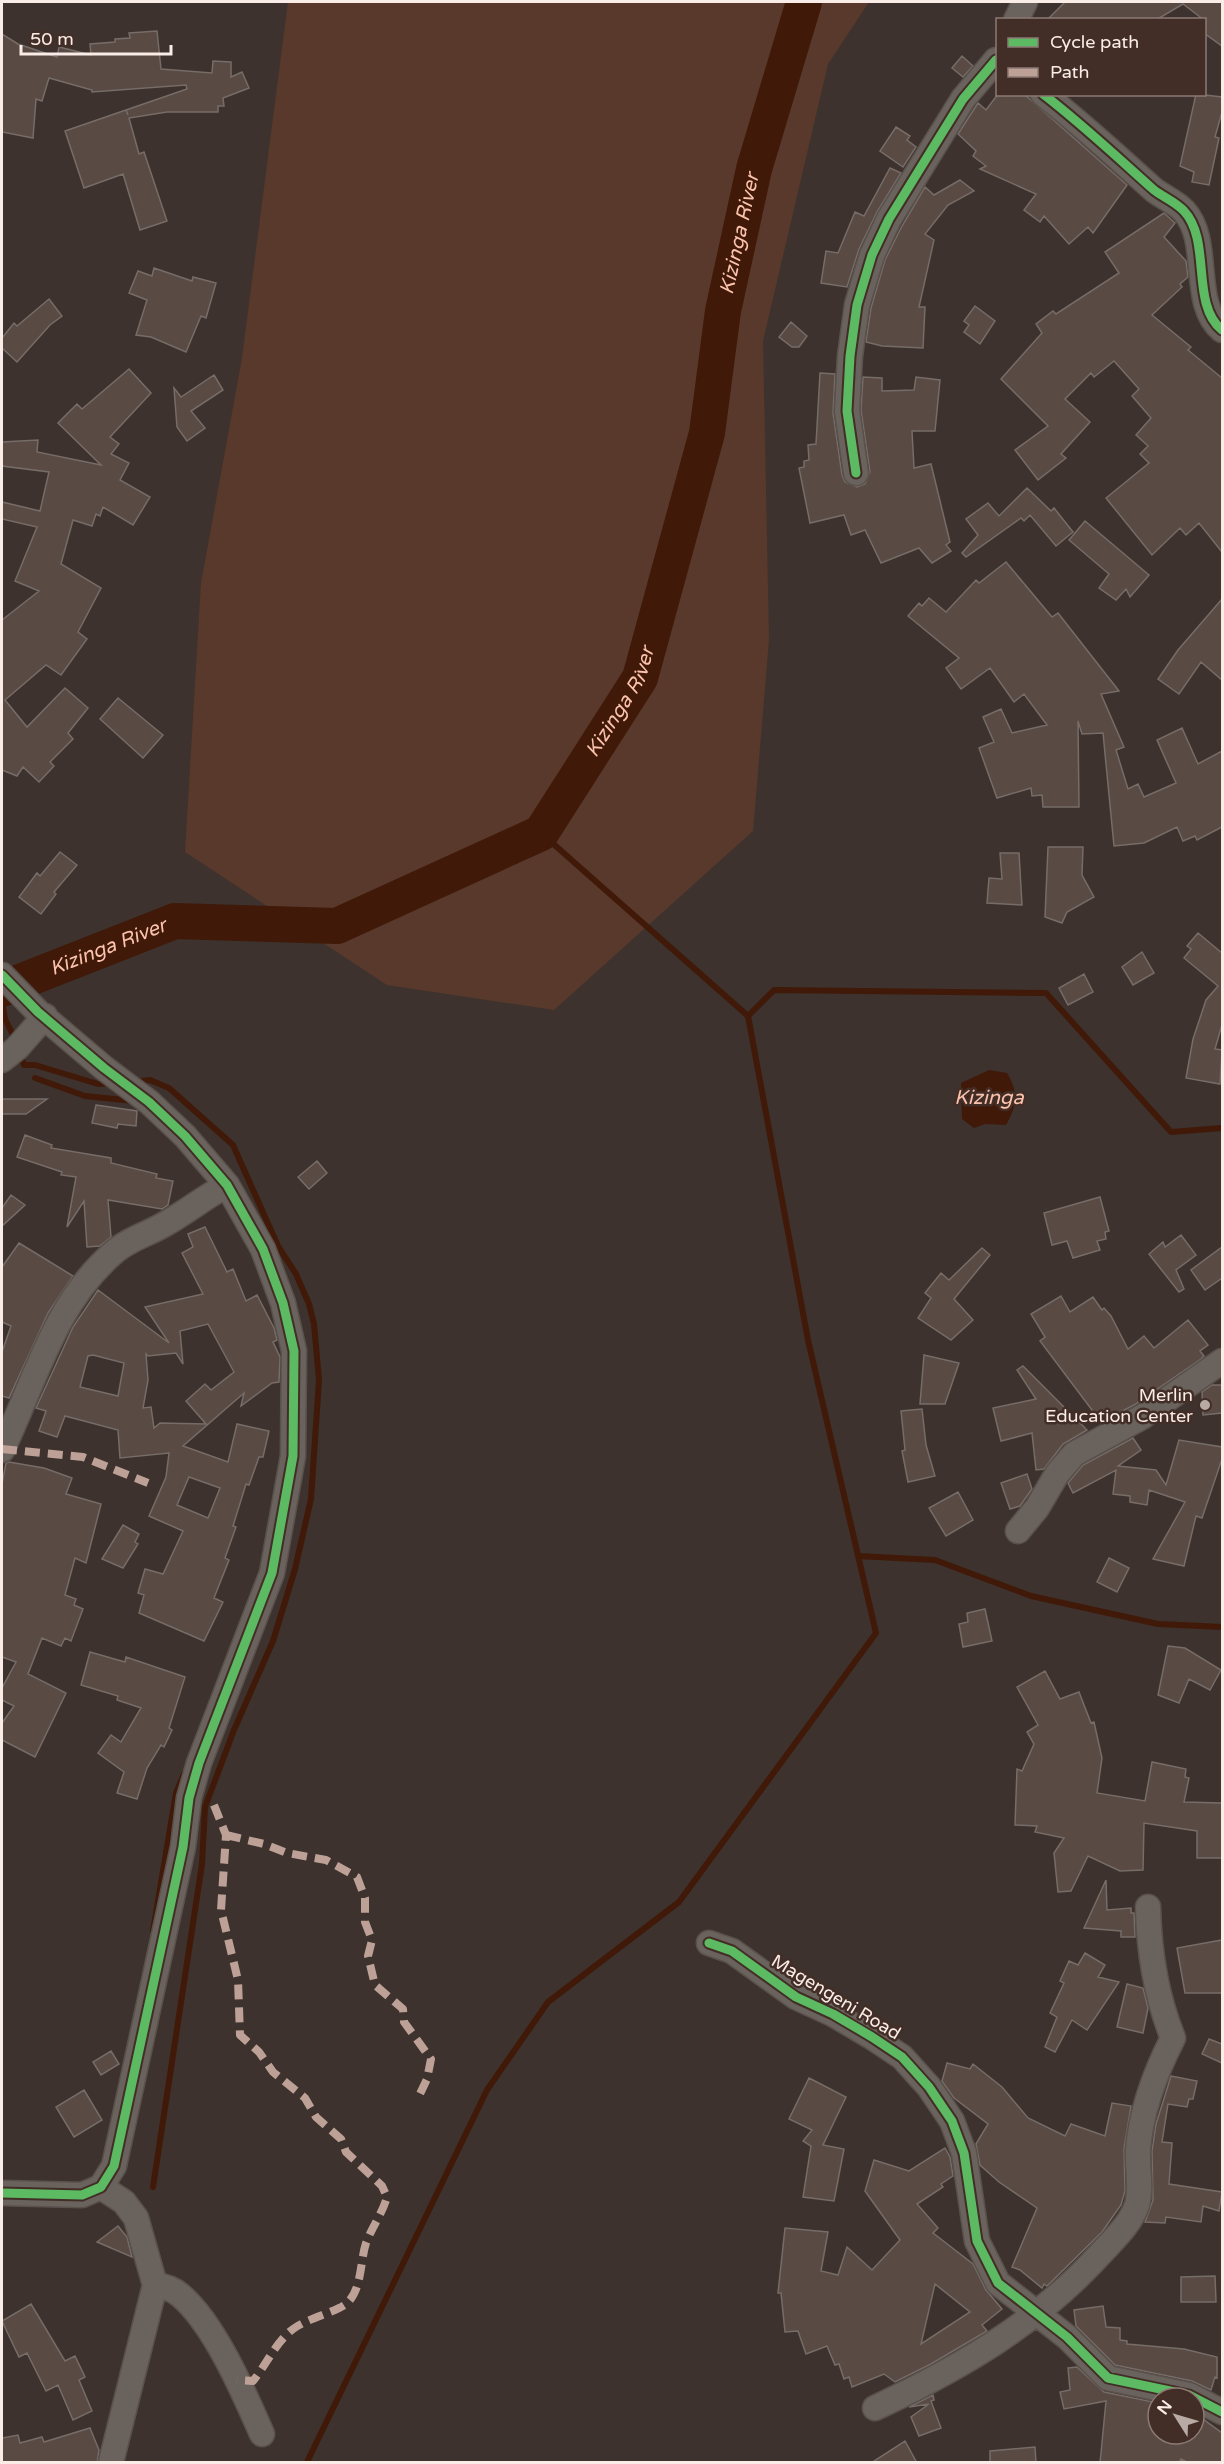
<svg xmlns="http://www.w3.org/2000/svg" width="1224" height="2464" font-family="'Varela Round',sans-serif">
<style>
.green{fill:#59392c}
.water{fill:#401908}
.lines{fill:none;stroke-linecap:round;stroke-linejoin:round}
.stream{stroke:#401908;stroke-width:6}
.river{stroke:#401908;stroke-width:36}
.building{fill:#594a44;stroke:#766c68;stroke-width:1.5;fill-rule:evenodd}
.minor-casing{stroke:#5a514d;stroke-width:27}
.minor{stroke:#6a625d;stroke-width:24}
.quiet{stroke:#bda197;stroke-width:8;stroke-dasharray:15 8;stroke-linecap:butt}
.cycleway-casing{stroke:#432e27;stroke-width:13}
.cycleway{stroke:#5cba63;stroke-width:9}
.poi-dot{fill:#b8aba6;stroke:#432e27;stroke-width:2}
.labels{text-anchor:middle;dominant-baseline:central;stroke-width:5;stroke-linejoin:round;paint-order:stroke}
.poi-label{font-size:18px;fill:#faece7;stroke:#432e27;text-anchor:end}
.street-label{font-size:18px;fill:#faece7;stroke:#432e27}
.water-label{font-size:20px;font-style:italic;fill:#fbc3ad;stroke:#432e27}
</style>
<rect width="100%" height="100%" fill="#3d322d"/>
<path class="green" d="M288,2h581l-41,62 -65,277 6,299 -16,191 -199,179 -167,-25 -202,-133 16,-269 41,-225z"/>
<path class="water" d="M989,1070l18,3c12,20 10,32 -1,52l-21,-1 -11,4 -12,-9 -1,-36z"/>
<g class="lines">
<path class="stream" d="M2,1000l3,19 11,22
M748,1016l26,-26 272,3 125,139 51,-4
M20,1054l4,11h11l63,19 14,-1
M35,1078l50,18 49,5
M135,1082l15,-2 19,8 64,57 45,101 18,28 13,30 5,20 5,56 -8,119 -16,70 -22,72 -39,89 -29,77 -3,57 -49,323
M858,1556l77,4 96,36 127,28 64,3
M153,1931l23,-138 8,-19
M307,2462l180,-372 61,-88 131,-100 197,-269 -68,-293 -60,-324 -207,-183"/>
<path class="river" id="s1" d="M2,989l173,-68 162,5 204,-93 99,-155 67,-245 16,-122 31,-142 50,-167"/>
</g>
<path class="building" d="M1065,2h157v44l-18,-13v-13l-21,-16 -27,16h-109z
M157,31l4,38 51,4 1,-12 18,1v15l11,-5 7,16 -26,10 1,8h-6v6h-51l-38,6 10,36 5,-2 23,69 -27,9 -17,-56 -39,14 -19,-57 61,-21 2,5 -2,-5 61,-21 -1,-4 -94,7v-2l-43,-12 -7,23 -6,-2 -3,39 -31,-6v-98l16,10 39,13 2,-10 32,8 -1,-11 25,-2v-3l15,-1 -1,-5z
M962,56l11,10 -10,11 -11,-9z
M998,94h26l103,91 -34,48 -5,-6 -19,17 -25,-28 -4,6 -16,-12 12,-16 -56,-25 6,-3 -13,-10 3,-5 -18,-17 20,-31 8,7z
M1196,94l26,3v15l-7,25 4,1 -10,47 -17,-3 2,-10 -14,-6z
M896,127l14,9 -3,4 9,7 -13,20 -23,-16z
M890,168l11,5 -24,39 -18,37 -12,38 -26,-4 5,-32 12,2 17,-41 9,4z
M960,180l14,11 -26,14 -23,29 9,6 -15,67h6l-2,41 -41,-2 -16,-4 5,-34 14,-48 17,-34 23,-39 9,8z
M1164,213l11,10 -11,14 22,24 2,16 -8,7 2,3 -30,28 39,32 -3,3 34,28v174l-23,-29 -13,12 -6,-7 -28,27 -46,-57 43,-35 -9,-9 8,-8 -12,-11 15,-17 -19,-22 7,-7 -25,-28 -20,16 -3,-4 -26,26 25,23 -29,32 5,4 -28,22 -23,-30 33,-24 -47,-47 41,-46 -6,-9 17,-13 3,3 63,-41 -14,-21z
M154,268l38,13 1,-4 23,6 -10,35 -5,-2 -15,36 -35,-15 -15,-2 11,-35 -18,-7 9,-22 14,5z
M49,299l13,17 -12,9 -33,37 -15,-14v-10l12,-15 3,3z
M975,306l20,15 -15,23 -16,-12 5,-7 -5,-4z
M791,322l16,14 -8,11h-7l-13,-10z
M129,369l22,24 -41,44 9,7 -8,10 18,9 -9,17 30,17 -17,28 -30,-18 -3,9 -4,-2 -4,12 -19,-6 -12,44 40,24 -23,44 9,7 -26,36 -15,-10 -41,35 22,27 38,-39 23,20 -20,25 5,6 -23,23 4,4 -15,16 -16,-15 -6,9 -15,-6v-150l37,-29 -24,-10 22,-54 -35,-8v-17l38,9 9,-39 -47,-6v-24l36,-2 -1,12 64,13 -43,-42 19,-19 5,5z
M820,373l15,1 -2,39 9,62 3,7 12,5 8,-3 5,-12 -9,-62 2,-33 19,1v13l32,-1 2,-13 24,3 -5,51h-23l2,37 17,-4 19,78 -4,3 5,6 -19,12 -13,-15 -38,15 -16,-33 -14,5 -7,-20 -34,8 -11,-55 5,-1v-6l5,-1 -1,-15 8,-1z
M214,375l9,15 -32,21 14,17 -18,13 -10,-14 -3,-39 7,9z
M1027,488l24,23 3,-3 19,24 -17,14 -26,-31 -6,6 -3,-3 -55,39 -4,-4 16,-18 -12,-16 22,-16 11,13z
M1085,521l64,54 -19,22 -4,-8 -10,11 -17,-12 10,-14 -40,-34z
M1006,562l46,55 6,-4 61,78 -18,3 23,53 -8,3 12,39 10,-5 6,13 32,-14 -19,-43 25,-12 16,36 24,-13v76l-25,13 -2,-4 -12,5 -6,-14 -33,16 -30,3 -11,-113 -21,1 -4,-13 1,86h-36l-1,-12 -10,1 -1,-8 -34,10 -18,-50 15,-6 -11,-25 18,-8 11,24 35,-8 -23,-31 -10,8 -24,-34 -29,21 -15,-21 13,-10 -51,-42 11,-13 3,3 7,-8 17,14 30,-32 3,3z
M1222,599v81l-21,-18 -22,32 -21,-15 20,-29z
M118,698l45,37 -20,23 -43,-39z
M1048,847h35l-1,28 12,22 -27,15 -5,11 -17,-6z
M60,852l17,13 -23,27 2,2 -15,20 -22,-17 18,-24 3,3z
M1000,853h19l3,52 -35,-2 2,-25 13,1z
M1198,933l24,20v72l-7,24 7,1 -2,34 -34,-6 7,-39 13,-39 12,-14 -34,-28 7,-9 -4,-3z
M1142,952l12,21 -21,12 -11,-18z
M1084,974l9,18 -25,13 -9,-17z
M2,1099h45l-21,15h-24z
M96,1105l41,6 -1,15 -18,-2 -1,4 -25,-5z
M25,1135l27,10 -1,3 60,10v5l46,11 -1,4 17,3 -5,24 -6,4 -54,-9 3,37 -11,9 -13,1 -3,-46 -17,26 9,-50 -15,-2 1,-3 -45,-15z
M317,1161l10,12 -18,16 -11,-12z
M11,1195l14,10 -23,21v-18z
M1100,1197l9,34 -4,1 1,7 -9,2 3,9 -27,8 -6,-17 -15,4 -8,-32z
M205,1227l22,45 6,-3 13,32 11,-6 17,33 3,12 -4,2 7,15 -1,25 -7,1 -31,23 3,-13 -61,53 45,16 9,-38 32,7 -6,26h-4l-10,28 -3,-1 -13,42 3,1 -11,31 4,2 -15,38 9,4 -19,39 -65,-28 5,-18 -6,-2 7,-24 18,5 20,-43 -34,-15 17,-39 3,-24 -49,5 -2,-28 -53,-14 -8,21 -18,-6 7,-20 -10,-3 37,-81 25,-37 71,53 -24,-36 58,-13 -21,-41 11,-6 -5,-13zM208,1324l26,48 -23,18 -6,-6 -19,17 20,23 -46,-1 -6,5 -3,-21 -8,1 5,-28 -2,-26 2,2 28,-3 7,11 -3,-33zM93,1355l31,8 -6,33 -38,-9 8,-31zM189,1477l31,11 -12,30 -31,-13z
M1181,1235l15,20 -20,15 8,19 -5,3 -30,-38 14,-12 2,5z
M19,1243l54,33 -25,37 -39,85 -7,-2v-44l9,-26 -9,-4v-55z
M1222,1247v31l-17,12 -14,-20z
M982,1248l8,7 -36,44 19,21 -22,20 -33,-22 13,-20 -6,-5 16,-20 8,7z
M1061,1296l9,16 23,-15 9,13 2,-2 7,8 17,33 16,-13 10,12 34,-28 20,25 -8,6 4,5 -3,3 -67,46 -33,17 -61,-81 5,-4 -14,-23z
M924,1355l35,8 -14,41h-25z
M1023,1366l64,64 -24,14 -19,25 -8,1 -4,-37 -31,8 -8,-33 43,-9 -19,-29z
M1212,1385h10v28l-19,2 -1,-23z
M922,1409l4,36 9,31 -27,6 -6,-31 3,-1 -4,-39z
M1133,1438l8,12 -23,16 38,4 10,15 13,-45 43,7v12l-20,59 -6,-2 -12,50 -31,-7 32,-57 -36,-12 -2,15 -17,-3v-6l-17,-2 3,-24 -43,23 -5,-10 15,-18z
M9,1462l35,6 28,10 -6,16 35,10 -15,59 -11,-5 -10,37 11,4 -2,6 9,4 -12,32 -6,-3 -4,8 -19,-8 -14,36 38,19 -31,64 -33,-17v-17l12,-17 -12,-6v-12l14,-26 -14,-5v-173l4,-21z
M1027,1474l5,15 -12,17 -10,3 -9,-26z
M958,1492l15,28 -27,16 -17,-28z
M123,1525l16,9 -4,8 3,2 -15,24 -21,-9z
M1109,1558l20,10 -12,24 -20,-10z
M985,1609l7,32 -29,6 -4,-23 9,-2 -1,-9z
M1168,1646l17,2 36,22 -11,20 -21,-11 -10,24 -21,-8z
M90,1652l35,10 1,-5 59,20 -16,51 3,2 -8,17 -3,-2 -14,23 -10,31 -20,-6 7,-21 -26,-19 13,-18 10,7 20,-34 -24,-8 1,-4 -37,-11z
M1045,1671l15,28 19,-7 12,31 3,-1 8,36 -5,35 48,8 7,-39 34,7 -1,8 4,1 -5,24 38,1v55h-25v-27l-53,-8 -1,47 -23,1 -32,-15 -17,35 -13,1 -4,-39 10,-15 -29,-6 2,-6 -22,-1 2,-56 5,2 12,-27 -7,-12 11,-7 -21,-38z
M1106,1880l1,30 24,-2v5h3l1,24h-14v-6l-37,-3z
M1222,1940v53h-37l-8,-45z
M1085,1953l20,12 -7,12 21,5 -32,48 -15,-10 -17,32 -10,-5 12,-30 -7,-4 14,-30 -4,-2 9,-20 9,4z
M1127,1984l16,4 5,20 -5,25 -26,-6z
M1209,2039l13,5v19l-20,-9z
M111,2051l8,13 -18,11 -8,-13z
M947,2063l23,6 3,-5 29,23 26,31 37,18 6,-12 34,12 7,-33 19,3 -7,43 1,42 -4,14 -19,27 -55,54 -3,-2 -2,4 -22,-18 -8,-3 25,-59 -38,-26 -19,-17 -4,-21 12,-20 -34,-26 -12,-17z
M1171,2076l26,5 -4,18h-4l-2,8 -19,-3 -6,38 10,1 -3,41 53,8 -3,19 -16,-5 -2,16 -35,-5 -1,6 -20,-1 8,-22 -1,-49 4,-27z
M809,2078l37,19 -23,48 21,4 -10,52 -31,-4 8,-51 -8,-5 9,-11 -23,-11z
M84,2090l18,30 -28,17 -18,-30z
M945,2148l5,9 3,19 -12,8 2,3 -26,17 21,24 -5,5 40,31 13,26 16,19 -20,16 5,6 -56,33 -36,18 -11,-8 -32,13 -3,-10 -5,2 -5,-15 -4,1 -8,-19 -21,8 -8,-23 -13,1 -4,-39h-3l7,-65 43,4 -7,39 17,4 9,-28 25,23 28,-30 -35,-49 9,-31 35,11zM935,2284l35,28 -49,32z
M118,2226l9,11 5,20 -35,-15z
M1215,2276l1,26h-35v-25z
M31,2304l34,57 10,-5 10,21 -6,3 13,31 -19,9 -15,-35 -12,6 -19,-38 -8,4 -17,-36z
M1103,2306l3,21 14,1v12l7,1v3l57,5 33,8v21l-2,-1 -4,13 -19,-9 -77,-16 -39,-39 -2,-16z
M1077,2367l27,25 54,11v31h36v-20l6,3 22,16v30h-33l-8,-4 -2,4h-79l6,-62 -42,8 -4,-17 10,-2 -2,-22z
M933,2395l1,5 -3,1 10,27 -22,8 -8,-19 18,-13 -20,3z
M90,2428l9,22 -2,13h-95v-25l16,-3 2,8 22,-6 2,5z
M905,2441l12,22h-46z
M1035,2447l1,16h-46v-12z"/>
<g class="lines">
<defs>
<path id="minor" d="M1016,20l9,-18
M1043,94c39,30 74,63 111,96 9,7 22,12 30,21 28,30 6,93 38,119
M856,473l-9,-62 3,-55 7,-51 15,-50 17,-36 74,-120 33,-39
M2,975l36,37 66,56 45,34 36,34 42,49 36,64 20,54 11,48 -1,105 -21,117 -73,190 -10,35 -6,49 -69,319 -13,21 -19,8 -80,-2
M2,1060l15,-12 28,-32
M2,1450c33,-68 52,-146 111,-197 14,-13 35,-19 52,-29 21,-12 40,-27 62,-39
M1018,1531l19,-23 20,-34 17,-20 68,-37 80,-56
M709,1943l23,8 64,46 37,17 39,23 30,20 27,30 23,34 12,32 13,88 21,42 69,54 41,41 81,17 33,17
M101,2187l23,15 12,16 19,67 -44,177
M155,2285c9,1 17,3 25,10 34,28 64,98 82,139
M875,2408c85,-40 163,-85 227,-156 13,-14 29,-29 35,-47 5,-18 0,-37 1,-55 3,-39 17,-77 35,-112 -17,-42 -24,-86 -25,-131"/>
</defs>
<use href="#minor" class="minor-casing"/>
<use href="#minor" class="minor"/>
<path class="quiet" d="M2,1449l81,8 65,26
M214,1805l12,30 -5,75 17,70 2,55 19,17 14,20 32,26 11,19 25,22 5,13 36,34 5,11c-5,17 -15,30 -21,46 -6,18 -4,48 -20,61 -11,8 -36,14 -50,23 -19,12 -29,37 -43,54l-16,-1
M226,1835l38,9 23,9 39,7 31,17 8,21v24l7,18 -4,16 7,29 28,24 1,13 27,37 -4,20 -8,17"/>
<defs>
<path id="cycleway" d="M1043,94c39,30 74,63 111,96 9,7 22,12 30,21 28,30 6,93 38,119
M856,473l-9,-62 3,-55 7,-51 15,-50 17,-36 74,-120 33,-39
M2,975l36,37 66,56 45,34 36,34 42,49 36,64 20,54 11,48 -1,105 -21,117 -73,190 -10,35 -6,49 -69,319 -13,21 -19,8 -80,-2
M709,1943l23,8 64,46 37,17 39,23 30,20 27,30 23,34 12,32 13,88 21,42 69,54 41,41 81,17 33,17"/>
</defs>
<use href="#cycleway" class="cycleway-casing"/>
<use href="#cycleway" class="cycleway"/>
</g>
<circle class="poi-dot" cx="1205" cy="1405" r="6"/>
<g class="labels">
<g class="poi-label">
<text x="1193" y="1395">Merlin<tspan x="1193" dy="21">Education Center</tspan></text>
</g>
<g class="street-label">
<text transform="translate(836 1997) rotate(31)">Magengeni Road</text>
</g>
<g class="water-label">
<text stroke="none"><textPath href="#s1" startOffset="1212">Kizinga River</textPath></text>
<text stroke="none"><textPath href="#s1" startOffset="726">Kizinga River</textPath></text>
<text stroke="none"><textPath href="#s1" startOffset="114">Kizinga River</textPath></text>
<text x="989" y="1098">Kizinga</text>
</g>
</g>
<rect width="1224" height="2464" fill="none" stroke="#faece7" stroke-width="6"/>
<rect x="996" y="18" width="210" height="78" fill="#432e27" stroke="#8c7a74" stroke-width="1.5"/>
<rect x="1008" y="38" width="30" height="9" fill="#5cba63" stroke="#8c7a74" stroke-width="1.5"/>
<text x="1050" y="48" font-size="18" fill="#faece7">Cycle path</text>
<rect x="1008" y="68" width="30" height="9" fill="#bda197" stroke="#8c7a74" stroke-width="1.5"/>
<text x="1050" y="78" font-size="18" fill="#faece7">Path</text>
<g transform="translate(1176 2416) rotate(307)"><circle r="28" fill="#432e27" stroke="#8c7a74" stroke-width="1.5"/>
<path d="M0-4.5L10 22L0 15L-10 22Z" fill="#b8aba6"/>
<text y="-9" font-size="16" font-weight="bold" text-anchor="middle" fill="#faece7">N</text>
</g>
<path d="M21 45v9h150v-9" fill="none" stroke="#faece7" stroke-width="3"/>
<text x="30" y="45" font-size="18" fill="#faece7" stroke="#432e27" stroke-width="4.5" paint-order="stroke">50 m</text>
</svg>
